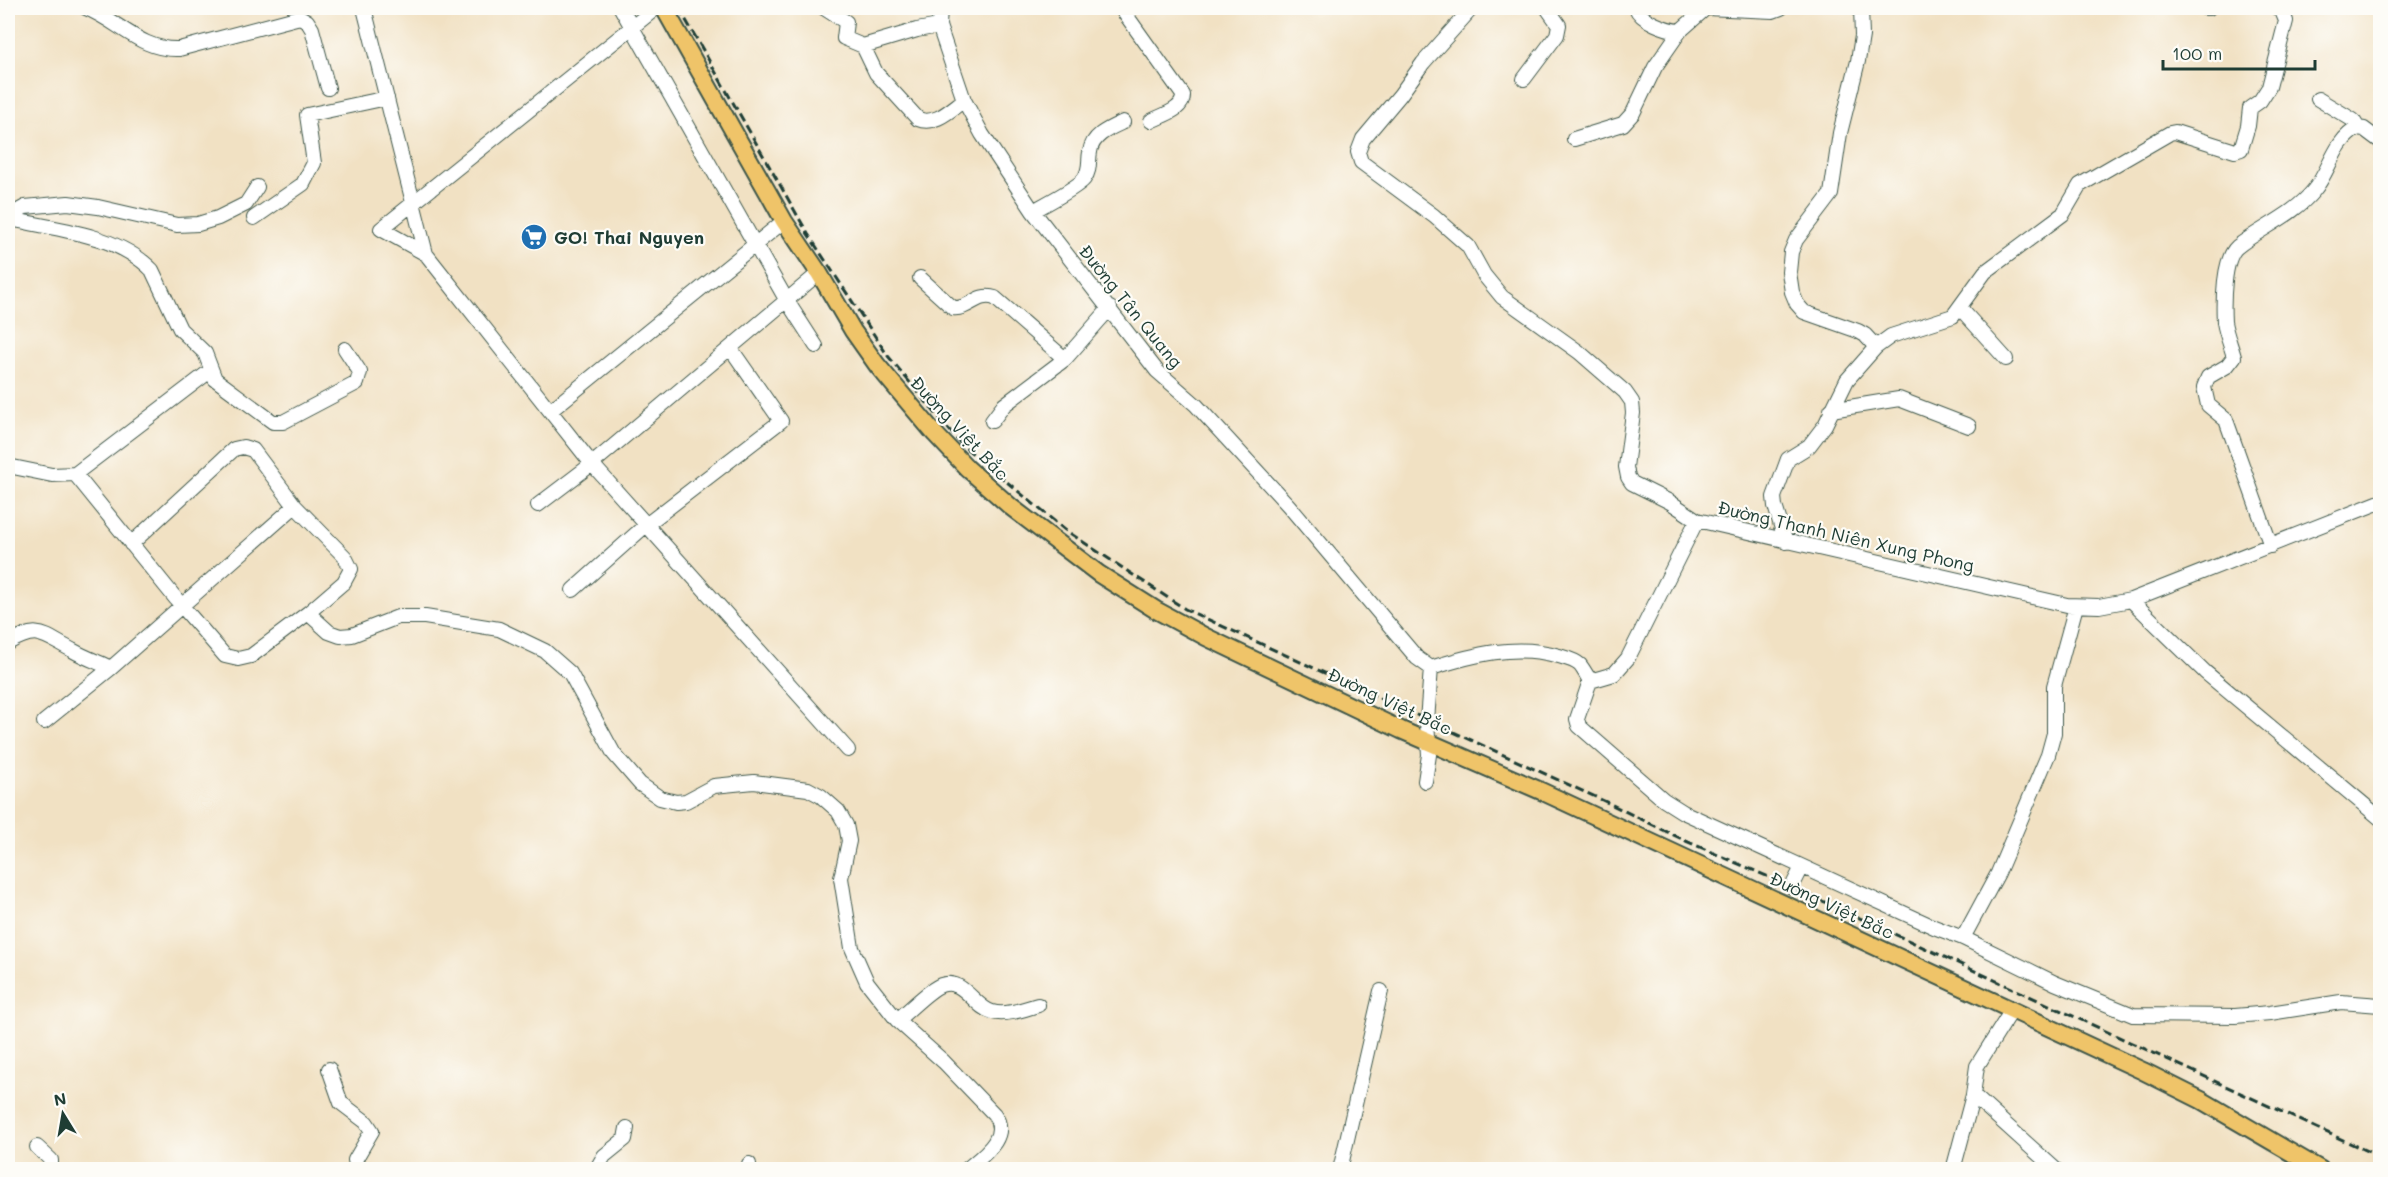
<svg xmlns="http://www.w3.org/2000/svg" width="2388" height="1177" font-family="Mali,sans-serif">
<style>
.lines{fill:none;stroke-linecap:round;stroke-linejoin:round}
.minor-casing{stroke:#3e5649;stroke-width:16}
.major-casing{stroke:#3e5649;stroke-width:20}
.minor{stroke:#fff;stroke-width:14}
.major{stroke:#efc469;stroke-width:16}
.rail{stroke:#1f3d34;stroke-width:3;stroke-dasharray:9 4.5;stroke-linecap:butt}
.labels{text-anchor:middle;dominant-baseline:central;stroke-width:4.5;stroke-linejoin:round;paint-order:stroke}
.poi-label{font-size:18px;font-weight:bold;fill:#1f3d34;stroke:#fdfcf7;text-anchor:start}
.street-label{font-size:18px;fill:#1f3d34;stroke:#fdfcf7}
</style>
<rect width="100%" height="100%" fill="#fdfcf7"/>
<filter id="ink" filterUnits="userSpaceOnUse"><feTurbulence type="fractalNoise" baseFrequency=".0167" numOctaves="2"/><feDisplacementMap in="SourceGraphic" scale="12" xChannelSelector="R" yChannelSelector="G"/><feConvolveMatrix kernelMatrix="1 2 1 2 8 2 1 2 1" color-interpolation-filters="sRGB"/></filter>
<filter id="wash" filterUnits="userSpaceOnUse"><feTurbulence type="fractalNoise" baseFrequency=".008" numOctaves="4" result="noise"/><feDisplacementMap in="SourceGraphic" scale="24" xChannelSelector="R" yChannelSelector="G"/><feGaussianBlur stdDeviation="1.35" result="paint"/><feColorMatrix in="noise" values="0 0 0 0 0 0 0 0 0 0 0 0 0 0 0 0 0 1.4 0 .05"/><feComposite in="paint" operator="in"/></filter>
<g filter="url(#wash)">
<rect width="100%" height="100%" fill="#f1e1c3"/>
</g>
<g filter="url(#ink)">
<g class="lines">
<defs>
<path id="minor" d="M86,8c33,13 55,43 93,41l121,-32 7,4 5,8 16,59
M364,8l62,246 166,210 256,286
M621,8l166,293 29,45
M824,8l22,14 -2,16 19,8 13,27 42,46c17,7 32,-9 46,-19
M940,8l-1,18 25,74 18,34 51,77 124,160 39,34 93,101 128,152 14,10
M1121,8l62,87c1,15 -21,20 -32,26
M1472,8l-49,55 -23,32 -37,44 -5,13 3,10 73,54 34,30 16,29 18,22 77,55 46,40 7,10 1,11 -7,54 2,10 4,6 38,19 27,18
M1636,8c5,13 31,22 44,23
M1861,8l1,28 -4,25 -18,72 -9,61 -35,46 -5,12 -2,20 3,20 5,12 7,8 54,19 7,4 11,12
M2205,8h4
M863,46l54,-16 22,-4
M1524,79l33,-44 2,-10 -12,-17
M2318,99l35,21 5,8 6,1 16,12
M1574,139l49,-15 10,-11 22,-46 25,-36 26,-23 67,3 8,-3
M1033,211c11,-6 45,-24 51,-32 7,-10 4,-17 6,-27 2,-17 20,-24 33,-30
M254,218l49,-34 11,-21 -7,-48 80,-17
M10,221l6,-9 9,-5 43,-4 30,4 79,18 21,-1 20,-6 28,-14 11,-17
M8,222l7,-2c46,10 103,15 137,50l28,59 25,24 10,26 58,43h10l74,-39 3,-11 -15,-23
M426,254l-45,-25 275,-221
M920,278l33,30c16,2 24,-16 42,-10l70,61
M1961,309l45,50
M1831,410l68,-11 70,27
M550,411l234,-190
M992,421l12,-16 61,-46 45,-51
M8,466l44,9 23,-1 135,-103
M75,474l106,131 44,51 13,3 13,-3 57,-43 36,-31 7,-13 -6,-12 -50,-51 -42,-56 -10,-3 -9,2 -103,95
M538,505l54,-41 227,-191
M1786,542l-11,-36 -1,-9 14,-38 21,-13 16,-21 22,-45 29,-33 15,-11 62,-20 32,-44 78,-58 17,-29 90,-52 5,-1 60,19 6,-2 7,-23 2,-18 10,-7 9,-14 17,-66 -4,-10 -5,-3
M2271,546l-45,-126 -18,-15 -4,-18 4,-10 19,-11 7,-9c-3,-11 -8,-23 -10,-35 -1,-19 -1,-63 13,-75 25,-20 56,-31 77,-57 16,-19 20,-50 44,-62
M573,590l73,-65 135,-104 -50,-72
M2131,600l74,72 175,146
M308,613l21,19 11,4 12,-1 46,-18h27l74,12 46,22 25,22 44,81 26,30 20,14 16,4 10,-1 28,-15 40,-4 54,7 13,7 17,15 8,14 3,16 -8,37 11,70 15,34 30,38 47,42 50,52c17,23 -12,42 -28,56
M8,643c31,-18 35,-8 64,7 12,7 26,12 39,18
M1431,668c41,-13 85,-25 128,-12 7,2 16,4 21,9 4,5 7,11 10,16l24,-7 14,-16 69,-138 370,85 32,1 32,-6 249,-98
M1590,681l-13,38 2,7 85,74 19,12 251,115 29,11 92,45 78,32 102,1 35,-3 71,-11 39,3
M44,722l67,-54 184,-162
M1425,781l4,-26 -2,-34 4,-53
M1792,887l10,-20
M1963,938l35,-65 50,-118 6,-22v-47l22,-80
M897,1020c12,-9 31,-30 44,-35 22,-8 33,22 51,27 14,4 32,-3 46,-7
M329,1069l12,34 25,19 6,9 -17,29 1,5 5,5
M1973,1095l83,75
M37,1147l14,13v10
M596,1170l8,-14 21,-17 2,-11
M748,1170l1,-6
M1340,1170l41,-179
M1953,1170l20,-75 4,-29 35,-56"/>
<path id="major" d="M664,8l120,213 35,52 34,58 24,34 58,69 32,34 44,39 88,67 57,36 50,27 195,93 140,61 602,280 58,29 120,70"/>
</defs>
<use href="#minor" class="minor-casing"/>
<use href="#major" class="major-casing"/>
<use href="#minor" class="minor"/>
<use href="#major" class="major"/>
<path class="rail" d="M679,8l129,226 80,122 73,88 104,86 120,79 417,191 84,41 106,46 588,270"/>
</g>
</g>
<defs>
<symbol id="supermarket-disc" viewBox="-11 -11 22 22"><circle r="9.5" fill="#1f6fb2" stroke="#fdfcf7"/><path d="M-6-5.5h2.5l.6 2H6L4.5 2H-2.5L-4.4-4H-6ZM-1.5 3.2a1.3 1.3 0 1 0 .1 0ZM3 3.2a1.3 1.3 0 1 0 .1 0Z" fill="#fff"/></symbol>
</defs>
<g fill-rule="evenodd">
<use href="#supermarket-disc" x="519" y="222" width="30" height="30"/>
</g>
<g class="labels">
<g class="poi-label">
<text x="554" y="237">GO! Thai Nguyen</text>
</g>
<g class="street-label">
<text transform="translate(1131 306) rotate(51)">Đường Tân Quang</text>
<text transform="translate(960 428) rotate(47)">Đường Việt Bắc</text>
<text transform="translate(1846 536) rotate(13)">Đường Thanh Niên Xung Phong</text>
<text transform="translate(1390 701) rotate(25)">Đường Việt Bắc</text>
<text transform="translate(1832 905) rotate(25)">Đường Việt Bắc</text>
</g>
</g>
<rect width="2388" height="1177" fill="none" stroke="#fdfcf7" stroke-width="30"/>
<g transform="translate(63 1114) rotate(349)" stroke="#fdfcf7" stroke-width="4.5" paint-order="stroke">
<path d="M0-4.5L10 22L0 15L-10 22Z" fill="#1f3d34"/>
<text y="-9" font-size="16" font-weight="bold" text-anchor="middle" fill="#1f3d34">N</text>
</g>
<path d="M2163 60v9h152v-9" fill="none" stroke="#1f3d34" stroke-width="3"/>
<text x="2172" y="60" font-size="18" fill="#1f3d34" stroke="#fdfcf7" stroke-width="4.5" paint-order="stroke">100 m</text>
</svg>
